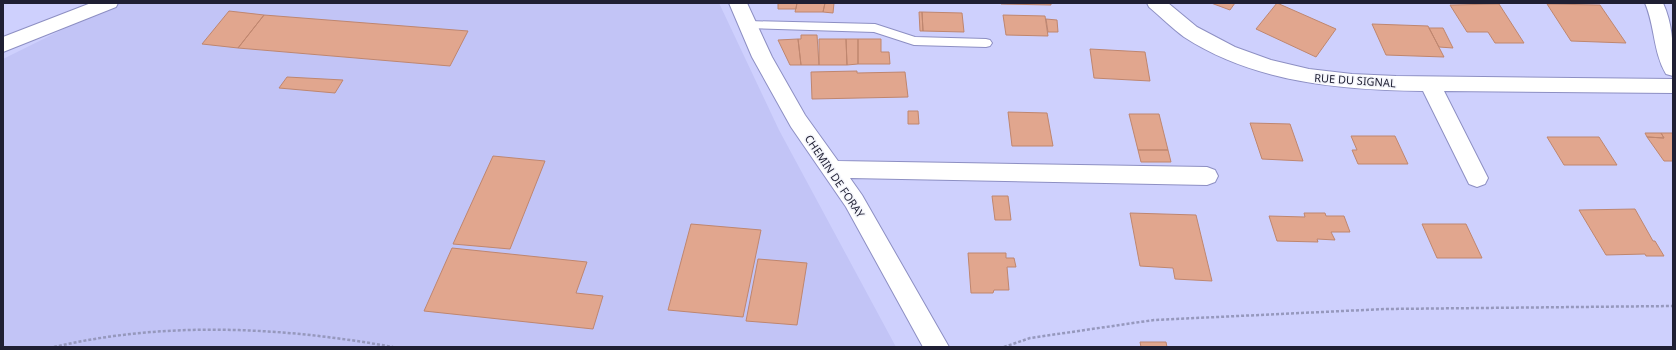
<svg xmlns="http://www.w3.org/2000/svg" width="1676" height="350" font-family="'Noto Sans',sans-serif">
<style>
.built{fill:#c2c4f6}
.building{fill:#e1a68e;stroke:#bf866f}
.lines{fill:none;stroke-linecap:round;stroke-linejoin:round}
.lane-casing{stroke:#8d8fc3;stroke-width:2}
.street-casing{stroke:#8d8fc3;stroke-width:2}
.path{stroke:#9698bd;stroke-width:2.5;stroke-dasharray:3 2;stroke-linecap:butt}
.lane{fill:#fff;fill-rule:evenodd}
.street{fill:#fff;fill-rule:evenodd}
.labels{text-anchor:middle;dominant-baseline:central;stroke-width:3;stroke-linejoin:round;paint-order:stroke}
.street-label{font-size:11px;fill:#1f1f33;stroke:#f4f5fb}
</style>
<rect width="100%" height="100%" fill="#ced0fd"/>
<path class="built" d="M116,3h603l60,127 117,217h-893v-288z"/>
<path class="building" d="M778,3h19l-1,6h-18z
M797,3h28l-2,9h-28z
M825,3h9l-1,10 -10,-1z
M1001,3h50v2l-50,-1z
M1211,3h24l-5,7z
M1277,3l59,26 -20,28 -60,-28z
M1499,4l25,39h-29l-7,-11h-21l-17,-27z
M1547,4l53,1 26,38 -55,-2z
M229,11l35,4 -26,33 -36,-4z
M919,12h3l1,19h-3z
M922,12l40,1 2,19 -41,-1z
M264,15l204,16 -18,35 -212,-18z
M1003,15l42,1 3,20 -42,-1z
M1046,19l11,1 1,12h-10z
M1372,24l56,2 16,31 -58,-2z
M1429,28h14l10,20 -14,-1z
M801,35h16l2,30h-18l-3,-26h3z
M798,39l3,26h-11l-12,-25z
M819,39h27l1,26h-28z
M846,39h12v25l-11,1z
M858,39h23v13h8l1,12h-32z
M1090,49l55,3 5,29 -56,-3z
M857,71v2l48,-1 3,25 -96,2 -1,-27z
M287,77l56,3 -8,13 -56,-5z
M908,111h10l1,13h-11z
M1008,112l39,1 6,33h-41z
M1129,114h30l9,36h-30z
M1250,123l40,1 13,37 -41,-2z
M1645,133h16l3,5 -17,-1z
M1661,133h12v28h-9l-17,-24 17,1z
M1351,136h44l13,28h-50l-6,-14h5z
M1547,137h52l18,28h-53z
M1138,150h30l3,12h-30z
M493,156l52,5 -35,88 -57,-5z
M992,196h16l3,24h-16z
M1635,209l18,32h2l9,15h-18l-1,-2 -39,1 -27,-45z
M1130,213l66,2 16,66 -37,-2 -2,-11 -33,-2z
M1304,213h21l1,3h18l6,16h-19l4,8 -18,-1 1,3 -41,-1 -8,-25 36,1z
M691,224l70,6 -18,87 -75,-7z
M1422,224h44l16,34h-45z
M452,248l135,14 -11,31 27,3 -10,33 -169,-18z
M968,253h38v5h8l2,9h-9l2,23h-15l-1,3h-22z
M758,259l49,4 -10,62 -51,-4z
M1140,342h26l1,5h-26z"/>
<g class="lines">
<defs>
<path id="lane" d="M748,21l127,3 40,13 71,2 4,1 2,3 -2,3 -4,1 -72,-2 -40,-13 -130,-4 -2,-3 2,-3z"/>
<path id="street" d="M91,3h27l-2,4 -113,45v-15z
M729,3h18l25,54 33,58 33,46 369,6 8,3 3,6 -3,6 -8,3 -357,-7 12,17 87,152h-26l-77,-140 -55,-80 -39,-70z
M1147,3h21l29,24 38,20 36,13 38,9 43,5 44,2 277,3v14l-229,-2 44,87 -3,6 -8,3 -8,-3 -46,-93c-82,-1 -168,-8 -239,-54 -12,-9 -23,-20 -35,-30z
M1645,3h18c11,24 10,47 10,73l-7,-2c-13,-22 -11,-48 -21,-71z"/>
</defs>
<use href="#lane" class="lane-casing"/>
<use href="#street" class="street-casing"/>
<path class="path" d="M54,347c111,-26 228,-20 339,0
M1004,347l26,-9 124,-18 231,-11 288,-3"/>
<use href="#lane" class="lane"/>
<use href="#street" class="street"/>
</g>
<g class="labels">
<g class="street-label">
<text transform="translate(1355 80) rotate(4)">RUE DU SIGNAL</text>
<text transform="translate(835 176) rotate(56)">CHEMIN DE FORAY</text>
</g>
</g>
<rect width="1676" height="350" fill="none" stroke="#1f1f33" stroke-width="8"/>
</svg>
